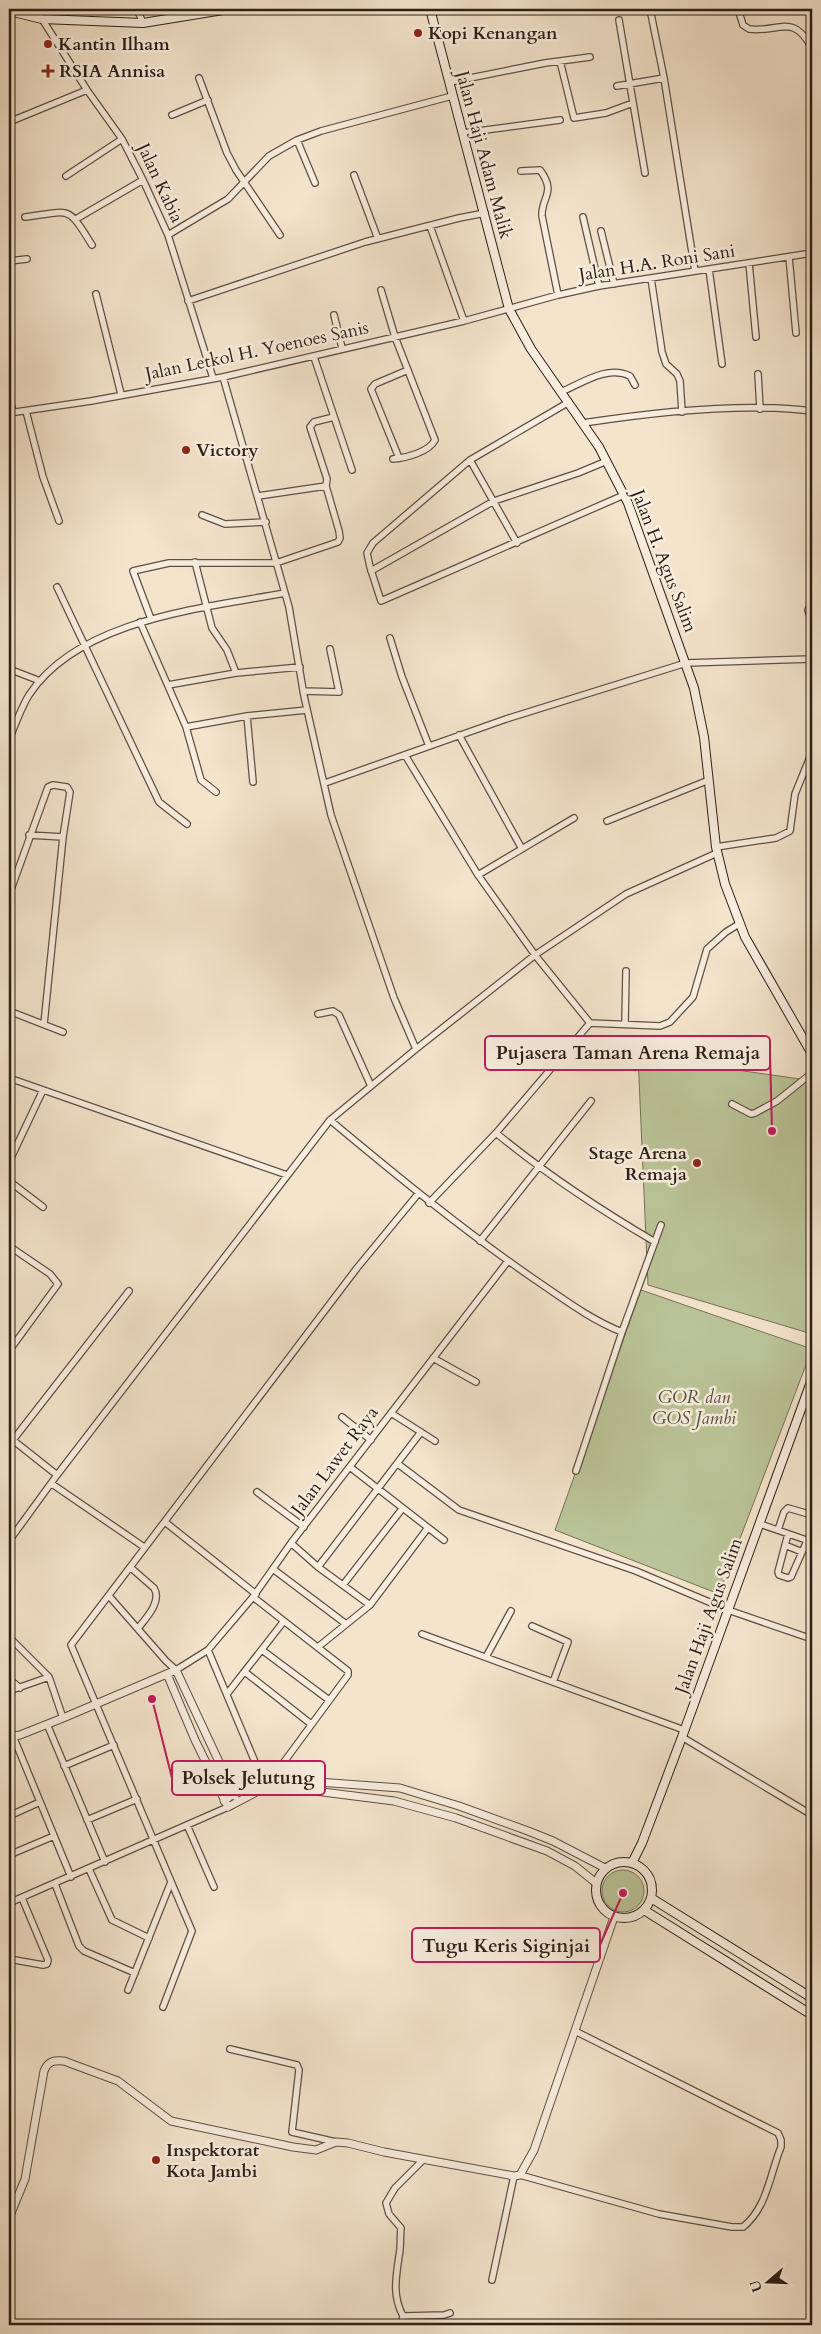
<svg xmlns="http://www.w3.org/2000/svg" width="821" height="2334" font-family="Cardo,serif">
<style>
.green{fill:#bac498;stroke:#727258}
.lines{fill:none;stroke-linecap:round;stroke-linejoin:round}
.minor-casing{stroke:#5c5046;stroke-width:8}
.tertiary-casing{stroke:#5c5046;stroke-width:9}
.secondary-casing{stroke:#2a1f19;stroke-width:10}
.minor{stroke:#f8edde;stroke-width:5.5}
.tertiary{stroke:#f8edde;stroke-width:7}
.secondary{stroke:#f8edde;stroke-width:8}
.poi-dot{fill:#8f2418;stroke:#f8edde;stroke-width:2}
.labels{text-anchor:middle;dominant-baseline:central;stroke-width:5;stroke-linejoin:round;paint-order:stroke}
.poi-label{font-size:18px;font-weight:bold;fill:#2a1f19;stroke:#f8edde;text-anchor:start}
.street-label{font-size:18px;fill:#2a1f19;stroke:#f8edde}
.park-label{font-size:18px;font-style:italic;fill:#55513f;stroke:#f8edde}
.leader{fill:none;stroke:#c2185b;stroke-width:2}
.callout-dot{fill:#c2185b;stroke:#f8edde;stroke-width:2}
.callout{fill:#f8edde;stroke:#c2185b;stroke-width:2}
.callout-label{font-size:19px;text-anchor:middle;font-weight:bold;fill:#2a1f19}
</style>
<rect width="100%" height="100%" fill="#f4e4cc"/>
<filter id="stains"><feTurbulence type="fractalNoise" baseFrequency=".004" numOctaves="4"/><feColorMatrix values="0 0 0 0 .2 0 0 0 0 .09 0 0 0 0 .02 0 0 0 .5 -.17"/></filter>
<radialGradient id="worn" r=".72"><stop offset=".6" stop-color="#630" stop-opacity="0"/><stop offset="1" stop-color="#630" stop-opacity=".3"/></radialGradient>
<path class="green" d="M638,1056l169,24 5,24v230l-164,-49z
M641,1290l171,59 -93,245 -164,-64z
M602 1891a21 21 0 1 1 42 0a21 21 0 1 1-42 0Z"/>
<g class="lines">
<defs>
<path id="minor" d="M137,9l6,14
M650,9l14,69 31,193
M738,9l5,16 6,4c31,4 43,-17 63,19
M42,19l45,71 35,49 21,41 25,55 45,143
M619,20l26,153
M560,61l14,57 32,-5 27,-10
M199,78l28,75 9,17 44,65
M450,82l95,-19 45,-6
M617,86l47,-8
M172,115l36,-15
M9,122l78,-32
M463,133l97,-13
M297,140l18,43
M521,171l19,-1c17,23 1,27 2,46l16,79
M354,175l24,64
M66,176l56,-37
M25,217c46,-5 41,-14 67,28
M583,217l16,69
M76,219l67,-39
M430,226l34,95
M601,231l13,53
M168,235l60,-36 41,-43 28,-16 24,-9 131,-35
M789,257l7,76
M9,261l18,-2
M749,263l7,74
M709,269l13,95
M651,278l11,74 4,12 11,10 3,7 2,31
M381,290l14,47 40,103c-6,12 -29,18 -42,19
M96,294l25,100
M188,301l177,-59 94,-24 26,-5
M334,315l8,33
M314,357l38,113
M758,374l2,35
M223,377l66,230 15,89 27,119 63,183 22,51
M561,392c21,-9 46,-27 69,-16l5,9
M9,394l4,18
M569,402l-99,58 -97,83 -6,10 3,14 11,34 243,-106
M26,411l17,66 16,44
M9,413l82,-12 132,-24 241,-56 94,-26 41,-9 213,-33
M583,423c71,-11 158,-21 229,-12
M399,458l-28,-69 4,-5 33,-14
M470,460l47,83
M258,496l68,-10 1,-7 -17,-52 4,-5 20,-5
M202,515l23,9 41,-2
M195,562l17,66 15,22 9,23
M371,571l123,-70 84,-28 29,-12
M57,587l102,215 28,22
M812,602l-4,8 4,13
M151,619l-18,-48 36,-8h107l62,-21 2,-4 -1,-7 -13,-45
M140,622l46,105 15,53 15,12
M390,638l12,39 27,69
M9,669l31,12
M168,685l68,-12 64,-6
M303,691l36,1 -9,-43
M247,716l6,66
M186,727l61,-11 60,-6
M459,735l63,114
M9,740c6,-15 12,-32 20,-45 50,-76 175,-87 256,-102
M405,755l73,120 57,80 55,68
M325,783l181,-64 180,-56 126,-4
M607,821l102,-41
M29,835l34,2
M716,847l60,-9 14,-7 5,-37 17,-42
M478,875l96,-57
M9,895l39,-108 5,-2 14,2 3,5 -7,45 -19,187
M9,910v5
M9,1011l54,21
M318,1014l15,-3 6,4 32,71
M625,1023l1,-52
M9,1078l278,97
M732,1104l19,10 4,-1 22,-12 35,-28
M330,1120c67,56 133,110 204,159 28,19 57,41 88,53
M496,1133c50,41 103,76 159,109
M9,1162l34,-72
M9,1181l34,26
M429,1203l67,-70 94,-110 70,3 10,-4 23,-25 14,-48 19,-17 13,-8
M480,1241l111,-140
M9,1246l41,28 8,10 -49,67
M433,1358l43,24
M391,1413l44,28
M342,1417l29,23
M9,1437l48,38
M13,1440l116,-149
M398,1464l61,46 177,61 92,39 84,29
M350,1467l94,73
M576,1471l46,-139 39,-107
M52,1484l92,63
M257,1492l47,35
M165,1522l91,72
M760,1524l52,18
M778,1530l6,-18 4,-4 24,7
M788,1534l-10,38 1,3 9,3 3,-1 16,-36
M9,1541l48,-66 273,-355 86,-71 119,-94 91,-61 91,-41
M291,1543l27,24 52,38
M785,1545l17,7
M130,1567l24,21c8,13 -7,29 -15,39
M318,1567l103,-135
M273,1569l73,55
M343,1585l59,-76
M109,1596l57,65 10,9 32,-20 45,-53 38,-54 217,-282
M253,1597l95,74v4l-67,91 -4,17
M532,1626l36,16 -15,40
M422,1634l262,96
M9,1637l40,40 -40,14
M318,1647l52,-42 57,-76
M208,1650l55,131
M262,1650l67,50
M486,1657l25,-46
M245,1672l66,52
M49,1677l14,41
M9,1679l11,9
M227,1694l57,-73
M47,1724l58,138
M13,1736l58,141
M682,1737l130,78
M64,1766l50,-21
M9,1816l31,-14
M87,1820l50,-21
M187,1825l27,62
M9,1855l45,-19
M89,1869l23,51 37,18
M55,1884l24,62 5,5 51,22
M9,1903l219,-96
M9,1959l34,6 4,-1 1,-4 -26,-62
M128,1990l43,-108
M163,2007l29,-76 -121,-286 286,-377 61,-74
M230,2049l67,16 2,5 -7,62 44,10
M520,2175l139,39 73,13h11c24,-19 27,-53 38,-80v-7l-3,-7 -203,-102
M492,2280l22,-104
M403,2316l41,-1 6,-2
M401,2325l2,-9c-11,-21 -7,-38 -4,-60 2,-9 1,-19 2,-28l-12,-14 -3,-11 9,-15 28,-28"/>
<path id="tertiary" d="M167,1674l28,66 33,67 36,-19 11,-2 119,15 62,17 91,33 28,15 21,17
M9,1737l11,-2 43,-17 113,-48 59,126
M224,1801l15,-11 38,-11 123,9 59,18 69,25 25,10 52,27
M9,2218l16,-39 19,-108c4,-10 10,-11 20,-10l54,20 53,40 122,26 23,3 20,-8 12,1 36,9 130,24 6,-1 14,-25 80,-233
M9,2256v22"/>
<path id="secondary" d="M430,9l79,300 22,40 68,98 29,56 66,185 10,49 12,110 9,37 20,53 67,117
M9,11l33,8 101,4 86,-14
M596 1890a28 28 0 1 1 56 0a28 28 0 1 1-56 0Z
M632,1863l10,-20 40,-106 130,-358
M651,1898l161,100
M644,1910l168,105"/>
</defs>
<use href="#minor" class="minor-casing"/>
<use href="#tertiary" class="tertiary-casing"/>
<use href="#secondary" class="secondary-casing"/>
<use href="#minor" class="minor"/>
<use href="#tertiary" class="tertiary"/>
<use href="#secondary" class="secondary"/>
</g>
<g class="poi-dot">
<circle cx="418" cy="33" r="5"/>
<circle cx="48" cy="44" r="5"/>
<path d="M45.5 63.5h5v5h5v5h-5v5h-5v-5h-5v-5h5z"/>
<circle cx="186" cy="450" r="5"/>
<circle cx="697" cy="1163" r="5"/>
<circle cx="156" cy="2160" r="5"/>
</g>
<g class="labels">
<g class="poi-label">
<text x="428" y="33">Kopi Kenangan</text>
<text x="58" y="44">Kantin Ilham</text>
<text x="59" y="71">RSIA Annisa</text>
<text x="196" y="450">Victory</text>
<text x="687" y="1153" text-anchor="end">Stage Arena<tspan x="687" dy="21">Remaja</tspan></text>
<text x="166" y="2150">Inspektorat<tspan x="166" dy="21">Kota Jambi</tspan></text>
</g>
<g class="street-label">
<text transform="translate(484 155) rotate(75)">Jalan Haji Adam Malik</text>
<text transform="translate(160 183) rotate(65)">Jalan Kabia</text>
<text transform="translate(657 263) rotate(-9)">Jalan H.A. Roni Sani</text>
<text transform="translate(257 351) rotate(-12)">Jalan Letkol H. Yoenoes Sanis</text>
<text transform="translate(664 561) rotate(69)">Jalan H. Agus Salim</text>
<text transform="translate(335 1461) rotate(-53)">Jalan Lawet Raya</text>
<text transform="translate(709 1616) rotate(-70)">Jalan Haji Agus Salim</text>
</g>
<g class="park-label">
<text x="694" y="1397">GOR dan<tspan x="694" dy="21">GOS Jambi</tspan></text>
</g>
</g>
<path class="leader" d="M772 1131L770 1053M152 1699L172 1778M623 1893L600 1945"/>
<g class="callout-dot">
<circle cx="772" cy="1131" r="5"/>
<circle cx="152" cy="1699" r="5"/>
<circle cx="623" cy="1893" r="5"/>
</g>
<g class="callout">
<rect x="485" y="1036" width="285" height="34" rx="5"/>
<rect x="172" y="1761" width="153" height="34" rx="5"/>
<rect x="412" y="1928" width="188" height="34" rx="5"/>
</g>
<g class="callout-label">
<text x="628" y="1059">Pujasera Taman Arena Remaja</text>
<text x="248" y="1784">Polsek Jelutung</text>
<text x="506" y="1952">Tugu Keris Siginjai</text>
</g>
<rect width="821" height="2334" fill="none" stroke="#f4e4cc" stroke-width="30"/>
<rect x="10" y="10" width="801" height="2314" fill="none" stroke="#2a1f19" stroke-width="2.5"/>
<rect x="15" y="15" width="791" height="2304" fill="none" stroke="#2a1f19"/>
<g transform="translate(768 2282) rotate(251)" stroke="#f8edde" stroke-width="4" paint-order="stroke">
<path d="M0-4L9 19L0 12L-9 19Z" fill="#2a1f19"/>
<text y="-8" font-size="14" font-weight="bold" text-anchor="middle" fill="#2a1f19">U</text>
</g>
<rect width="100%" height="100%" filter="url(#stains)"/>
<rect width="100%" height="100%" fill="url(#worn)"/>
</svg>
